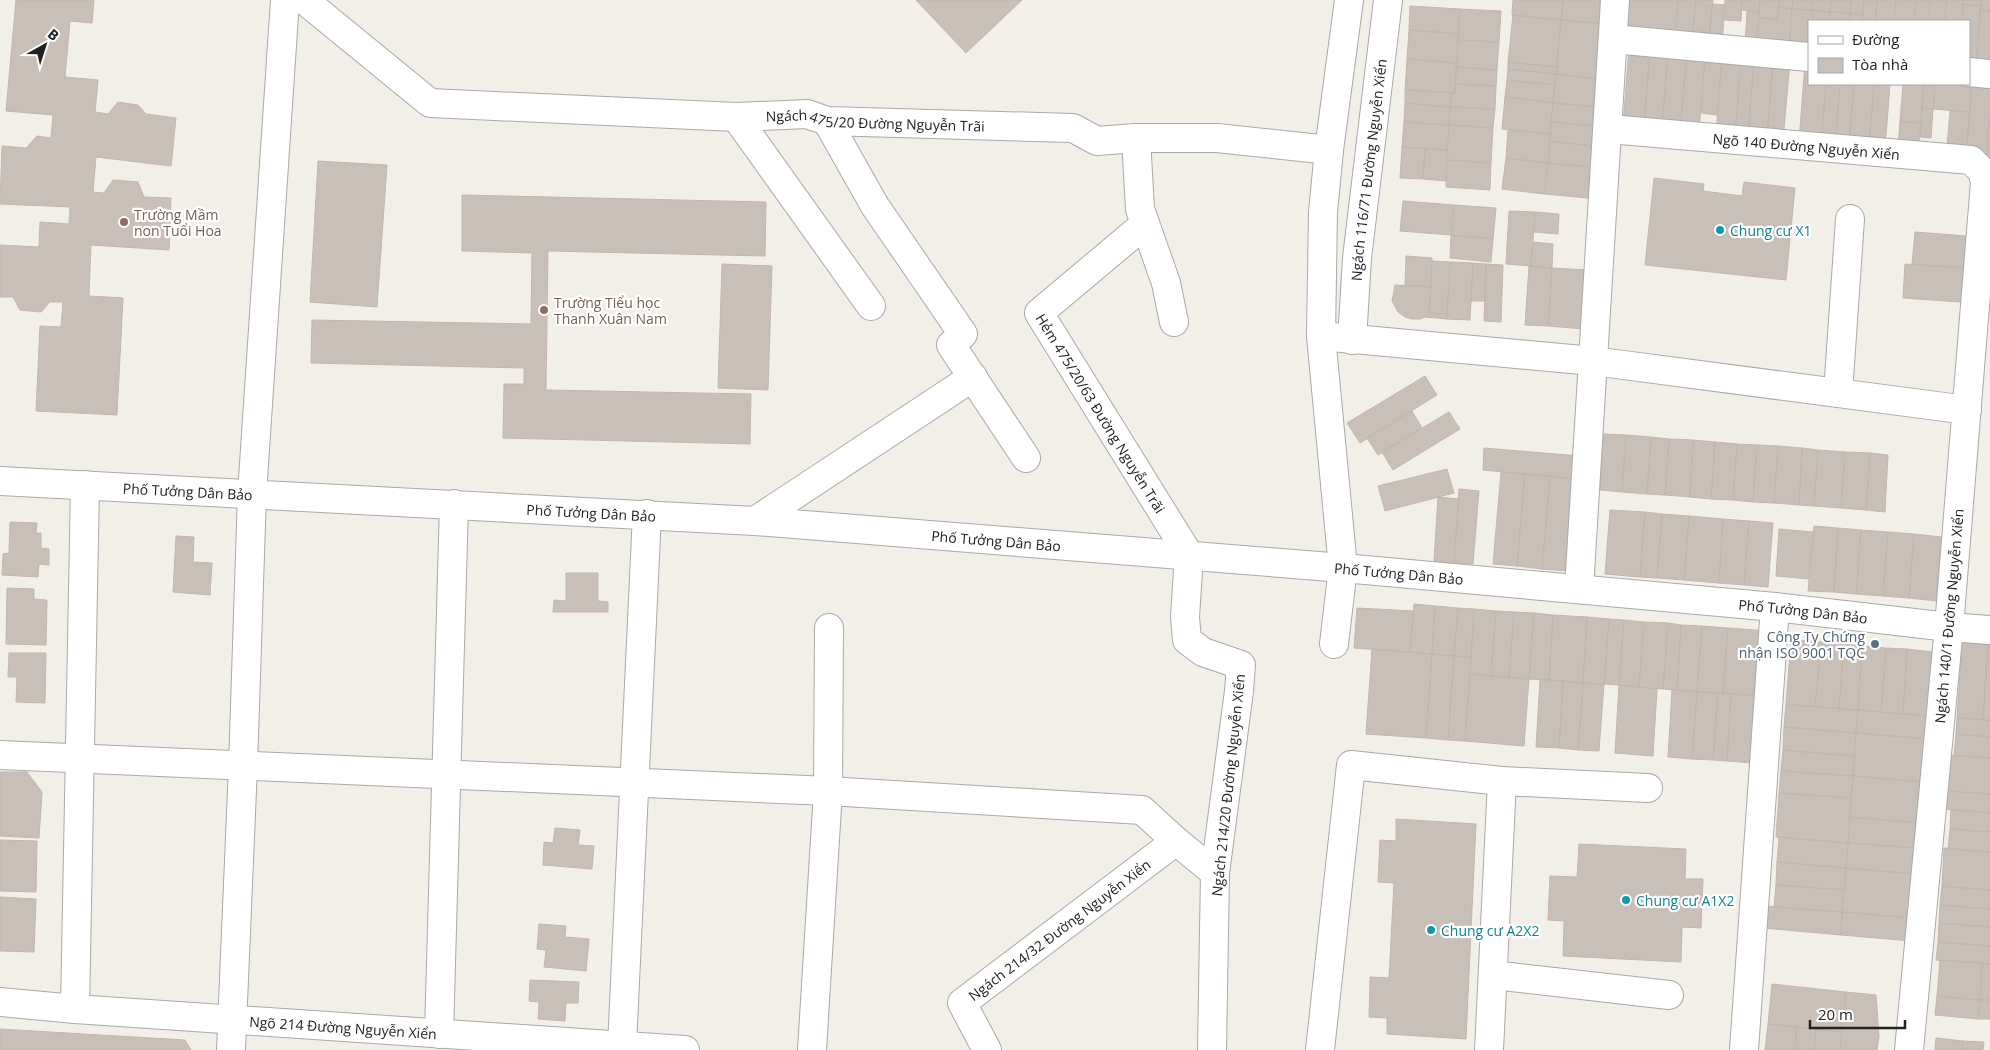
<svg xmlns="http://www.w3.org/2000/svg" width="1990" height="1050" font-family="'Open Sans',sans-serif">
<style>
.building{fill:#c7bfb8;stroke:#c4b6ab}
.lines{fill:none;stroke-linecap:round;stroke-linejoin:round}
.minor-casing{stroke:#a9a9a9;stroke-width:30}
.minor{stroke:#fff;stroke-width:28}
.education-dot{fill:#8d6e63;stroke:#fff;stroke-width:2}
.culture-dot{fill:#0f9aa8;stroke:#fff;stroke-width:2}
.service-dot{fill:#5c6f8a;stroke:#fff;stroke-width:2}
.labels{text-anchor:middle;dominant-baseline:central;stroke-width:4.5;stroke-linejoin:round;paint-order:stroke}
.street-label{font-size:14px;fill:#222;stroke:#fff}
.education-label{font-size:14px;fill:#785e54;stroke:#fff;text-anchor:start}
.culture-label{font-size:14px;fill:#0d838f;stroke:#fff;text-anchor:start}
.service-label{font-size:14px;fill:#4e5e75;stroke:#fff;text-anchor:end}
</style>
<rect width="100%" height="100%" fill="#f2efe9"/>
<path class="building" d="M16,0h78l-2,23 -22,-2 -5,56 33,3 -3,32 13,2 10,-12 20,3 8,9 30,4 -5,48 -75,-9 -3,35 11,1 9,-13 25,2 6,15 27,1 -2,52 -78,-5 -2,51 34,2 -6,117 -81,-4 4,-85 21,1 2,-25h-13l-9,10 -21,-2 -7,-13h-13v-52l39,2 1,-25 29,2 1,-17 -70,-3 2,-58 24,2 11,-12 14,2 2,-23 -47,-4z
M916,0h106l-56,53z
M1513,0h50l-2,20 -49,-5z
M1563,0h44l-2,24 -44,-4z
M1624,0h54l-3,39 -54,-5z
M1678,0h18l-4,40 -17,-1z
M1696,0h17l-4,42 -17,-2z
M1725,0h17l-1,21 -17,-1z
M1742,0h18l-1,12 -18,-2z
M1760,0h19l-2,19 -18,-1z
M1779,0h14l-1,9 -13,-2z
M1793,0h19l-1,10 -19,-1z
M1812,0h19l-1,12 -19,-2z
M1831,0h20l-1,13 -20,-1z
M1851,0h13l-1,15 -13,-2z
M1864,0h13l-2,21h-13z
M1877,0h19l-2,21h-19z
M1896,0h20l-2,21h-20z
M1916,0h14l-2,21 -14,-2z
M1930,0h16l-1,21h-17z
M1946,0h18l-2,21h-17z
M1964,0h17v6l-18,-2z
M1981,0h9v11l-10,-1z
M1712,4l13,1 -3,38 -13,-1z
M1963,4l18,2 -5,60 -7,-1v-44h-7z
M1410,6l50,3 -2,25 -49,-4z
M1779,7l13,2 -3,40 -33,-3 3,-28 18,1z
M1460,9l41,2 -2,31 -41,-2z
M1792,9l21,1 -1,11h-3v29l-20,-1z
M1813,10l17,2v9h-18z
M1980,10l10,1v56l-14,-1z
M1747,11l12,1 -3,34 -11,-1z
M1830,12l20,1 -1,8h-19z
M1850,13l13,2 -1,6h-13z
M1513,15l48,5 -4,47 -49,-5z
M1561,20l44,4 -6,55 -43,-5z
M1409,30l49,4 -1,29 -50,-4z
M1458,40l41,2 -2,28 -41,-3z
M1629,48l21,2 -6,78 -21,-2z
M1650,50l18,1 -6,78 -18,-1z
M1668,51l19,2 -7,78 -18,-2z
M1687,53l18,2 -6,77 -19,-1z
M1705,55l17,1 -5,59 -16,-2z
M1722,56l19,2 -6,77 -19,-1z
M1741,58l13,1 -6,78 -13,-2z
M1407,59l50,4 -2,30 -50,-3z
M1754,59l19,1 -6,78 -19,-1z
M1773,60l17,2 -7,78 -16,-2z
M1508,62l49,5 -1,7 -48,-5z
M1805,63l4,1v20h17l-5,59 -22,-2z
M1456,67l41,3 -1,16 -41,-2z
M1508,69l48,5 -1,11 -48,-5z
M1556,74l43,5 -2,28 -44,-4z
M1972,78l-2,34 -37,-3 2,-25h34z
M1972,78l18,1v33l-4,46 -20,-2z
M1507,80l48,5 -2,18 -48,-6z
M1455,84l41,2 -1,23 -45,-2 1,-14h4z
M1826,84h14l-5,60 -14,-1z
M1840,84h14l-5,61 -14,-1z
M1854,84h20l-5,63 -20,-2z
M1874,84h16l-5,65 -16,-2z
M1903,84h21l-3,39 -21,-2z
M1924,84h11l-2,25 -11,-1z
M1405,90l46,3 -1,14 -45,-4z
M1505,97l48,6 -3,31 -48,-5z
M1405,103l45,4 -1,18 -45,-3z
M1553,103l44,4 -2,19 -44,-4z
M1450,107l45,2 -2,19 -44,-3z
M1922,108l11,1 -2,29 -11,-1z
M1950,111l20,1 -3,36 -20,-1z
M1990,112v46h-4z
M1900,121l21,2 -3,29 -20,-3z
M1404,122l45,3 -2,25 -45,-3z
M1551,122l44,4 -2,20 -43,-5z
M1449,125l44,3 -2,35 -44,-3z
M1508,130l42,4 -2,29 -42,-5z
M1550,141l43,5 -2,21 -43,-4z
M1402,147l23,2 -2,30 -23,-1z
M1425,149l22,1 -1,31 -23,-2z
M1506,158l42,5 -4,31 -42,-5z
M1447,160l44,3 -1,27 -44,-3z
M318,161l69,4 -10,142 -67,-5z
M1548,163l43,4 -3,31 -44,-4z
M1654,178l50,6 -1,7 39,5 2,-14 51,6 -9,92 -141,-15z
M462,195l304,7 -1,54 -217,-5 -2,139 205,4 -1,50 -247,-6 1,-54h20v-16l-213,-5 1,-43 219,4 1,-71 -70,-2z
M1403,201l51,4 -3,30 -51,-4z
M1454,205l42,3 -3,31 -42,-4z
M1509,211l26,1 -4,54 -25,-2z
M1535,212l24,2 -1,20 -24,-2z
M1915,232l64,5 -2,32 -65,-5z
M1451,235l42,4 -2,23 -41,-4z
M1533,242l20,2 -1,24 -21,-2z
M1406,256l26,2 -1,29 -26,-2z
M1432,261l18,1 -3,52 -18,-1z
M1450,262l23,1 -3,57 -23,-1z
M1473,263l13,1 -1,37h-14z
M722,264l50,2 -4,124 -50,-2z
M1486,264l17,1 -2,57 -17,-1z
M1905,264l72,5 -3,34 -71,-5z
M1529,266l23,2 -4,58 -23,-1z
M1552,268l35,2 -3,59 -36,-3z
M1395,285l36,2 -2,26 18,1v5l-23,-2 -3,2h-9l-7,-2 -7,-5 -6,-11z
M1425,376l12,19 -77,48 -13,-20z
M1412,411l10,17 -44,27 -11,-17z
M1449,412l11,17 -67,41 -11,-18z
M1604,434l22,1 -4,57 -22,-2z
M1626,435l25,2 -4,57 -25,-2z
M1651,437l18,2 -4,56 -18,-1z
M1669,439l24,1 -3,57 -25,-2z
M1693,440l22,2 -4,57 -21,-2z
M1715,442l22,2 -4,56 -22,-1z
M1737,444l20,1 -4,57 -20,-2z
M1757,445l21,1 -4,57 -21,-1z
M1778,446l24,2 -3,57 -25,-2z
M1484,448l95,8 -2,23 -94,-9z
M1802,448l16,2 -4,56 -15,-1z
M1818,450l27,2 -4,56 -27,-2z
M1845,452l25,1 -4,57 -25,-2z
M1870,453l18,2 -3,57 -19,-2z
M1447,469l7,24 -69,18 -7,-25z
M1501,472l24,2 -8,92 -24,-2z
M1525,474l25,2 -8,93 -25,-3z
M1550,476l27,3 -8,92 -27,-2z
M1459,489l20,2 -6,73 -19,-1z
M1438,497l21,2 -5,64 -20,-2z
M1610,510l35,2 -5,65 -35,-3z
M1645,512l17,2 -5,64 -17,-1z
M1662,514l27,2 -5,64 -27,-2z
M1689,516l34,3 -4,64 -35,-3z
M1723,519l26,2 -5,64 -25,-2z
M1749,521l24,2 -5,64 -24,-2z
M10,522l27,1 -1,10h5v15l8,1v16l-10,-1 -1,13 -36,-2 1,-21 6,-1z
M1814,526l24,2 -4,64 -26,-1z
M1838,528l23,2 -5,64 -22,-2z
M1779,529l34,3 -4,47 -33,-3z
M1861,530l27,2 -5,64 -27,-2z
M1888,532l26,2 -5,64 -26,-2z
M1914,534l27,3 -5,64 -27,-3z
M176,536l18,1 -1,25 19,1 -2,32 -37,-3z
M566,573h32v28l10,1v10h-55l1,-12 12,1z
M7,588l27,1v10l13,1 -1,45 -40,-1z
M1414,604l21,2 -3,48 -22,-2z
M1435,606l23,2 -4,48 -22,-2z
M1357,608l56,3 -3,41 -56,-4z
M1458,608l16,1 -3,48 -17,-1z
M1474,609l22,2 -5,65 -21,-2z
M1496,611l18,1 -5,65 -18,-1z
M1514,612l20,1 -5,66 -20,-2z
M1534,613l19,2 -4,65 -20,-1z
M1553,615l34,2 -4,66 -34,-3z
M1587,617l22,2 -5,65 -21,-1z
M1609,619l15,1 -5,65 -15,-1z
M1624,620l20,2 -5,65 -20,-2z
M1644,622l24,1 -5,66 -24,-2z
M1668,623l13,2 -4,65 -14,-1z
M1681,625l21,1 -5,66 -20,-2z
M1702,626l26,2 -5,65 -26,-1z
M1728,628l40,3 -4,65 -41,-3z
M1791,640l30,2 -6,65 -29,-3z
M1821,642l23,2 -5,65 -24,-2z
M1962,643l26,2 -5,75 -26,-2z
M1844,644l18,2 -4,64 -19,-1z
M1988,645h2v76l-7,-1z
M1862,646l24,2 -5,64 -23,-2z
M1886,648l21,1 -4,65 -22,-2z
M1372,649l60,5 -6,84 -60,-4z
M1907,649l26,3 -4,64 -26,-2z
M9,653h37l-1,50 -29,-1 1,-25h-9z
M1432,654l22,2 -6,84 -22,-2z
M1454,656l17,1 -6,84 -17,-1z
M1470,674l59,5 -5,67 -59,-5z
M1540,679l23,2 -4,67 -23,-1z
M1563,681l20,2 -5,67 -19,-2z
M1583,683l21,1 -5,67 -21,-1z
M1619,685l38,4 -4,67 -38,-3z
M1672,689l25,3 -5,67 -24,-2z
M1697,692l21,1 -5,67 -21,-1z
M1718,693l13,1 -4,67 -14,-1z
M1731,694l26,2 -4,67 -26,-2z
M1786,704l72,6 -2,23 -72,-6z
M1858,710l71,6 -2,23 -71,-6z
M1957,718l33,2v17l-34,-3z
M1784,727l72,6 -2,23 -71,-6z
M1856,733l71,6 -3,43 -71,-6z
M1956,734l34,3v21l-36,-3z
M1783,750l71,6 -1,20 -72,-5z
M1949,755l41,3v36l-44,-3z
M1781,771l72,5 -2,22 -72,-5z
M0,772h27l15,20 -3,46 -39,-2z
M1853,776l71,6 -4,41 -70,-6z
M1946,791l44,3v19l-45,-4z
M1779,793l72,5 -3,45 -72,-6z
M1951,810l39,3v19l-40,-3z
M1850,817l70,6 -1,25 -71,-5z
M1396,819l80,5 -10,215 -79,-5v-16l-18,-1 1,-40 19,1 5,-95 -16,-1 2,-42 16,1z
M555,828l25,2 -2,15 16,1 -2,23 -49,-4 1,-23 9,1z
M1950,829l40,3v20l-42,-3z
M1779,837l69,6 -2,25 -69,-6z
M0,840l37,1 -1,51 -36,-1z
M1848,843l71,5 -2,26 -71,-6z
M1579,844l107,5 -1,30h18l-2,49 -19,-1 -1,35 -118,-6 1,-35 -16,-1 2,-44 27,1z
M1944,848l46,4v38l-48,-4z
M1777,862l69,6 -2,22 -68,-5z
M1846,868l71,6 -4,44 -71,-6z
M1776,885l68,5 -2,22 -68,-5z
M1942,886l48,4v19l-50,-4z
M0,897l36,2 -2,53 -34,-1z
M1940,905l50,4v18l-51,-4z
M1765,906l77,6 -1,23 -78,-7z
M1842,912l71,6 -1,23 -71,-6z
M1939,923l51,4v19l-52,-4z
M539,924l27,2 -1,11 24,2 -3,32 -42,-4 2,-17 -9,-1z
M1938,942l52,4v18l-54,-4z
M1940,960l42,3 -2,37 -43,-4z
M1982,963l8,1v36h-10z
M530,980l49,2 -1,21h-12l-1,18 -27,-2 1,-17 -10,-1z
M1772,984l74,8 -4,40 -74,-8z
M1846,992l30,3 3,41 -2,14h-37z
M1937,996l43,4 -2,19 -43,-4z
M1980,1000h10v19h-12z
M1768,1024l29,3 -2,23h-30z
M1797,1027l19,2 -2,21h-19z
M0,1029l185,11 6,10h-191z
M1816,1029l26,3 -2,18h-26z
M1936,1038l27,3 -1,9h-27z
M1963,1041l21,1 -1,8h-21z"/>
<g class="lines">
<defs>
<g id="minor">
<path id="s1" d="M304,0l126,103 306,14 71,-3 20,7 246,7 24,13 39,-3h81l112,12"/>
<path d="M1613,39l196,18"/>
<path d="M1969,72l21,2"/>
<path d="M736,117l135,189"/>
<path d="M827,121l48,85 88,128 -12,11 75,113"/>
<path id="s2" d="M1609,129l362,31 11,11 3,11 -36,445 -40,423"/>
<path d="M1136,138l4,71 26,74 8,39"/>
<path id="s3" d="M1145,224l-106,89 150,242 -4,62 2,23 16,12 38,13 -2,26 -24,182 -3,177"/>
<path d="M1321,336l272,25 374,49"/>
<path id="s4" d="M1352,340l5,-82 31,-258"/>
<path d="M1838,393l12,-174"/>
<path id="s5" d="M0,481l755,40 588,47 432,39 174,20 41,3"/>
<path d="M755,521l218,-144"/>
<path d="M1579,589l36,-589"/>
<path d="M1334,644l9,-76 -22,-232 2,-124 6,-62 20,-150"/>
<path d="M0,755l828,36 314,19 34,31 39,32"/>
<path d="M1493,975l176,20"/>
<path id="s6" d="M0,1002l75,7 610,41"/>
<path d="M75,1009l10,-524"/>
<path d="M439,1034l15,-530"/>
<path d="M622,1046l25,-532"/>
<path d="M231,1050l12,-284 9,-272 33,-494"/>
<path d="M812,1050l16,-259 1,-163"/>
<path id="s7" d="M987,1050l-25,-47 214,-162"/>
<path d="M1320,1050l31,-285 151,16 146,7"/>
<path d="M1489,1050l13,-269"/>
<path d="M1744,1050l31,-443"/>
</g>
</defs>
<use href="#minor" class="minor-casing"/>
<use href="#minor" class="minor"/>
</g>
<g class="education-dot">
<circle cx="124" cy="222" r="5"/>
<circle cx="544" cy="310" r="5"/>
</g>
<g class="culture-dot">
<circle cx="1720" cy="230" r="5"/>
<circle cx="1626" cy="900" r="5"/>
<circle cx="1431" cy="930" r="5"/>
</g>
<circle class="service-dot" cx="1875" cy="644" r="5"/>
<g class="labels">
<g class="street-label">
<text stroke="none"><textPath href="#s1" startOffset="609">Ngách 475/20 Đường Nguyễn Trãi</textPath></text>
<text stroke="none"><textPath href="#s2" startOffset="198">Ngõ 140 Đường Nguyễn Xiển</textPath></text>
<text stroke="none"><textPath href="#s4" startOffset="171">Ngách 116/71 Đường Nguyễn Xiển</textPath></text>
<text stroke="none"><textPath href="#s3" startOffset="256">Hẻm 475/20/63 Đường Nguyễn Trãi</textPath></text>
<text stroke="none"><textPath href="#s5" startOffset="188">Phố Tưởng Dân Bảo</textPath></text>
<text stroke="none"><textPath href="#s5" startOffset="592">Phố Tưởng Dân Bảo</textPath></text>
<text stroke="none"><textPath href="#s5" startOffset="998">Phố Tưởng Dân Bảo</textPath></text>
<text stroke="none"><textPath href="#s5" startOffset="1402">Phố Tưởng Dân Bảo</textPath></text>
<text stroke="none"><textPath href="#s5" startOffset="1808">Phố Tưởng Dân Bảo</textPath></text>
<text transform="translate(1949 616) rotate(-85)">Ngách 140/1 Đường Nguyễn Xiển</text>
<text transform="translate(1228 785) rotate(-84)">Ngách 214/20 Đường Nguyễn Xiển</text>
<text stroke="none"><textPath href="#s7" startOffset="175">Ngách 214/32 Đường Nguyễn Xiển</textPath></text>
<text stroke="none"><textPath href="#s6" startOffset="344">Ngõ 214 Đường Nguyễn Xiển</textPath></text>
</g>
<g class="education-label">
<text x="134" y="214">Trường Mầm<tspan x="134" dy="16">non Tuổi Hoa</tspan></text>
<text x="554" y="302">Trường Tiểu học<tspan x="554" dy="16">Thanh Xuân Nam</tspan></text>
</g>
<g class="culture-label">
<text x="1730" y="230">Chung cư X1</text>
<text x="1636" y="900">Chung cư A1X2</text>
<text x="1441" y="930">Chung cư A2X2</text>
</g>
<g class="service-label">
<text x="1865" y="636">Công Ty Chứng<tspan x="1865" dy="16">nhận ISO 9001 TQC</tspan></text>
</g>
</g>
<rect x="1808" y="20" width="162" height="65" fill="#ffffff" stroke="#a7a7a7"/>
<rect x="1818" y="36" width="25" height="8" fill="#ffffff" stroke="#a7a7a7"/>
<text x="1852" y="45" font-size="15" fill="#222222">Đường</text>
<rect x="1818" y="58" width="25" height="15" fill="#c7bfb8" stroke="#a7a7a7"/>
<text x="1852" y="70" font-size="15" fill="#222222">Tòa nhà</text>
<g transform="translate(45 45) rotate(39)" stroke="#ffffff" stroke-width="4" paint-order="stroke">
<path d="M0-4L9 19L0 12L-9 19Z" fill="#222222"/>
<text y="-8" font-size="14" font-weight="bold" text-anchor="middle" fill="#222222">B</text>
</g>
<path d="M1810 1020v8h95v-8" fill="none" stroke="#222222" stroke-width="2.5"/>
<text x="1818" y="1020" font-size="15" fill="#222222" stroke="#ffffff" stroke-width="4" paint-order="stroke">20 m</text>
</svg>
